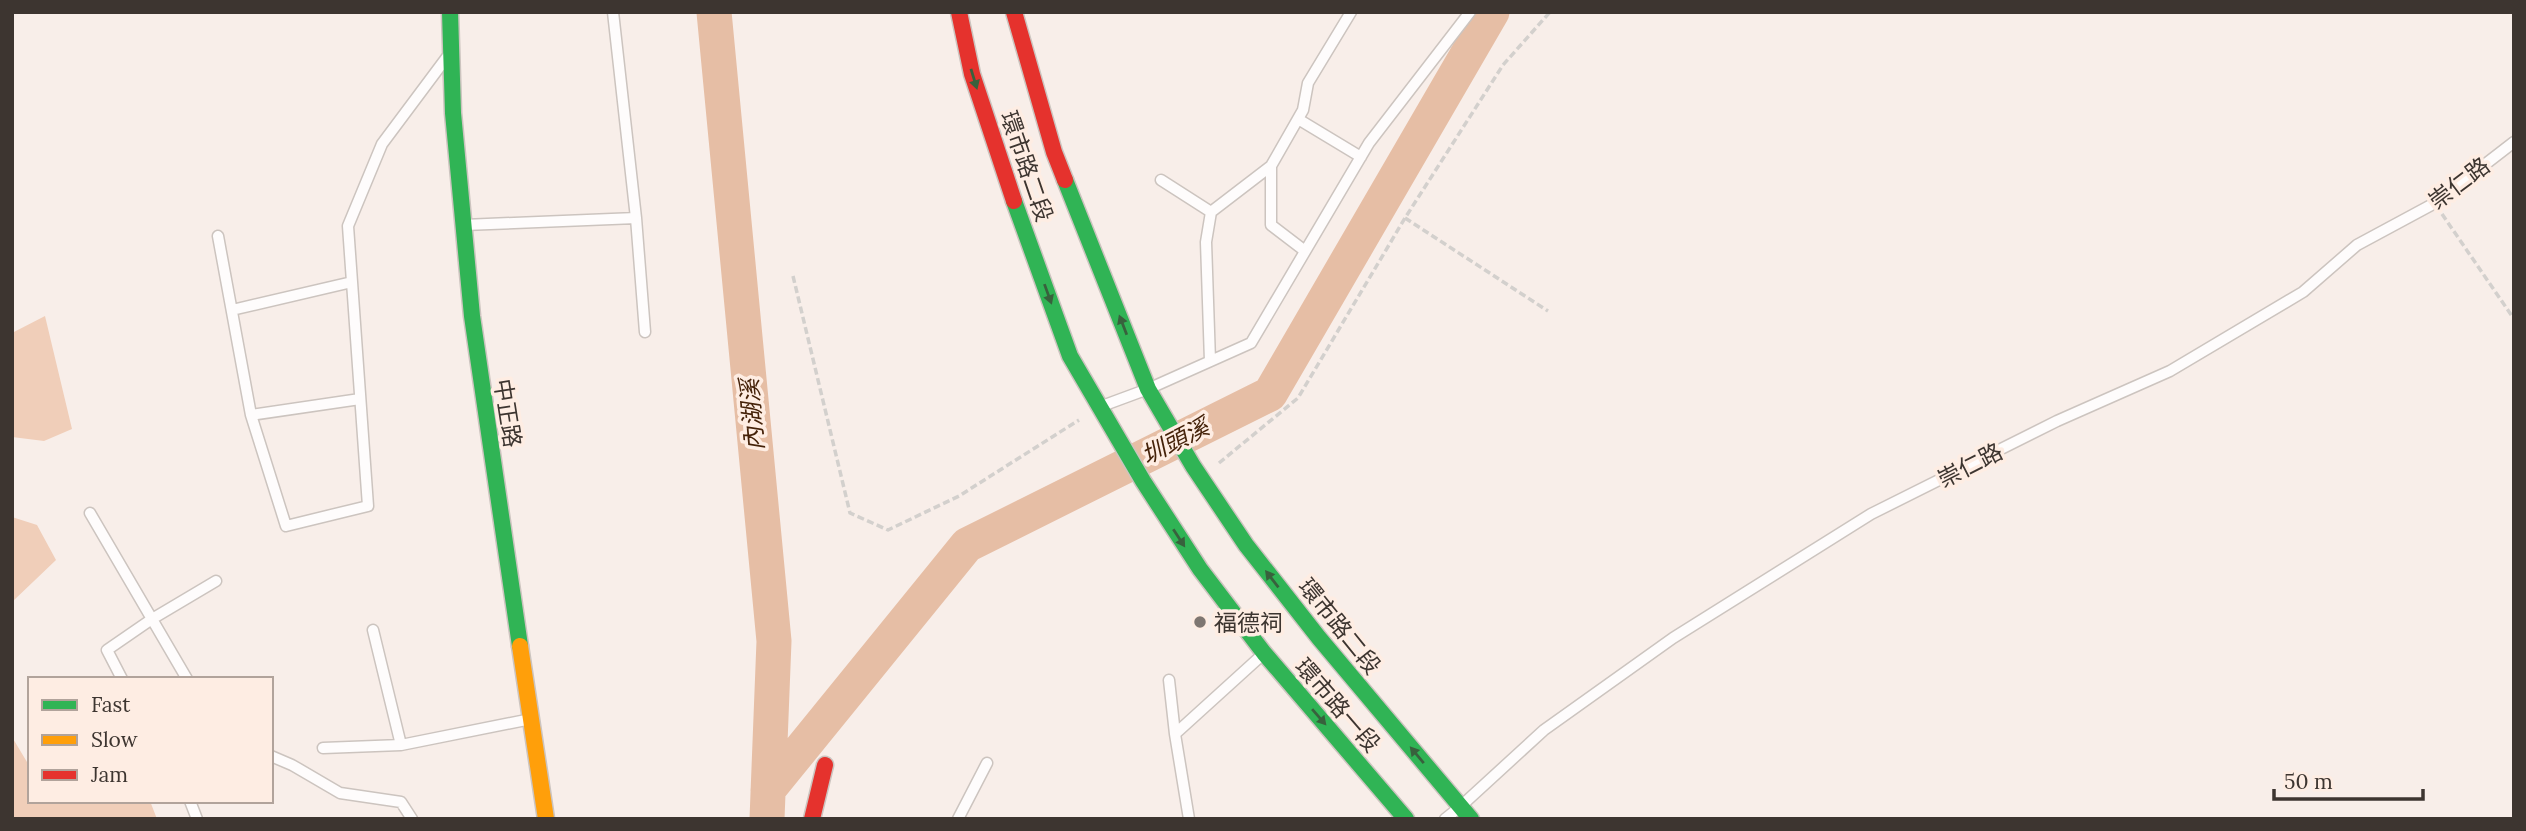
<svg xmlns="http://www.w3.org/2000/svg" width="2526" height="831" font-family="Lora,'Noto Sans TC',serif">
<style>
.forest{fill:#f0ceb9}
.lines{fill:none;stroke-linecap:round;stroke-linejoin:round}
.river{stroke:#e6bea5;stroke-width:35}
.lane-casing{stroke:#ccc4bf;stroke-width:13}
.fast-casing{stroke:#ccc4bf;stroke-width:19}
.slow-casing{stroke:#ccc4bf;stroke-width:19}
.jam-casing{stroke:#ccc4bf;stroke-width:19}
.path{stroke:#d3d0cd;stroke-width:3.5;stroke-dasharray:7 3.5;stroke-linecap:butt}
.lane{stroke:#fefcfc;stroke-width:10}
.fast{stroke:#30b455;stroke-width:16}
.slow{stroke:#ff9f0a;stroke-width:16}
.jam{stroke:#e5322d;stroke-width:16}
.oneway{fill:#38613d}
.poi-dot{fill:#7e7671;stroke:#feede3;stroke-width:2.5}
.labels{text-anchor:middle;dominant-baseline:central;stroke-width:7;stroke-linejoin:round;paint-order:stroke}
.street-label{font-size:23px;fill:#3d3530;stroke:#feede3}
.poi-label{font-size:23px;fill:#3d3530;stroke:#feede3;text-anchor:start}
.water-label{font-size:24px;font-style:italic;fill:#452209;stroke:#feede3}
</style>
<rect width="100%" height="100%" fill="#f8eee9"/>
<path class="forest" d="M45,316l27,113 -28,12 -32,-4v-104z
M12,517l25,8 19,35 -44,42z
M12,737l18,30v34h120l7,18h-145z"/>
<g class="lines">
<path class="river" d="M714,12l60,629 -7,178
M768,790l199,-245 303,-151 222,-382"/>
<defs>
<path id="lane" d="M1298,119l63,38
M1271,166v59l34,26
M1161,180l50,32
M636,218l9,114
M464,225l172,-7 -23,-206
M218,236l33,179 35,111 82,-20 -20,-280 34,-82 65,-87
M232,310l120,-28
M1210,361l-4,-119 5,-30 60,-46 32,-56 5,-27 43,-71
M1102,406l46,-17 103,-46 118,-200 101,-131
M251,415l109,-16
M90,513l97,166
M373,630l28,115 130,-26
M122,679l-15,-29 45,-31 64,-38
M1169,680l6,54
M323,748l78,-3
M271,756l21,9 48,28 61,9 11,17
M190,801l7,18
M958,819l29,-56
M1189,819l-14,-85 86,-78
M1445,819l15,-12 84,-77 129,-92 198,-124 186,-93 113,-50 133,-79 54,-47 78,-42 79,-61"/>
<path id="fast" d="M450,12l3,101 19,203 48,330
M1065,180l83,209 45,77 53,79 73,93 152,181
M1014,201l56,155 73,125 57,88 64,84 142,166"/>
<path id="slow" d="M520,646l26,173"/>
<path id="jam" d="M959,12l13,62 42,127
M1014,12l40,140 11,28
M812,819l13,-54"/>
</defs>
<use href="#lane" class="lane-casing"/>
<use href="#fast" class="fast-casing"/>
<use href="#slow" class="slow-casing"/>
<use href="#jam" class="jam-casing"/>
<path class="path" d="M2442,214l72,105
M1405,218l143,93
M793,276l57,237 38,17 71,-34 120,-76
M1219,463l79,-65 107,-180 98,-153 47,-53"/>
<use href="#lane" class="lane"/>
<use href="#fast" class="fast"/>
<use href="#slow" class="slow"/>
<use href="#jam" class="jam"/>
</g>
<defs><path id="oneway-solid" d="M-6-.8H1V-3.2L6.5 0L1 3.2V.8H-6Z" transform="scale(1.75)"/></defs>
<g class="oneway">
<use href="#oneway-solid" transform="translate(974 79) rotate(73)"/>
<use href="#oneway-solid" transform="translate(1048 294) rotate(70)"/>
<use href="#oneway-solid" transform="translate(1123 325) rotate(-111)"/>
<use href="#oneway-solid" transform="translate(1179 538) rotate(57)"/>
<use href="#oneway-solid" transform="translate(1272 579) rotate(-128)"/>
<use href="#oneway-solid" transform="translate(1319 717) rotate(49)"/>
<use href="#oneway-solid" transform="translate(1417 755) rotate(-130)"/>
</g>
<circle class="poi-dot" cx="1200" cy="622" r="7"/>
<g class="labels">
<g class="street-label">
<text transform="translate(1027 166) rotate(71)">環市路二段</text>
<text transform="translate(2459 183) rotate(-37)">崇仁路</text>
<text transform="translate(508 413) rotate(81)">中正路</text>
<text transform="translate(1970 465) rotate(-27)">崇仁路</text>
<text transform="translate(1340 626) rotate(51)">環市路二段</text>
<text transform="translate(1338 705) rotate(49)">環市路一段</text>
</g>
<g class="poi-label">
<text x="1214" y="622">福德祠</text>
</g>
<g class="water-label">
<text transform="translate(752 415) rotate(-95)">內湖溪</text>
<text transform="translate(1175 441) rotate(-27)">圳頭溪</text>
</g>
</g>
<rect width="2526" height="831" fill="none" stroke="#3d3530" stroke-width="28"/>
<rect x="28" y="677" width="245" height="126" fill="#feede3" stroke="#b1a39b" stroke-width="2"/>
<rect x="42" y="700" width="35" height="10" fill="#30b455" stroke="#b1a39b" stroke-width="2"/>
<text x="91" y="712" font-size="21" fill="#3d3530">Fast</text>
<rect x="42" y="735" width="35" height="10" fill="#ff9f0a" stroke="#b1a39b" stroke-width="2"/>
<text x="91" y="747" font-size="21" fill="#3d3530">Slow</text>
<rect x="42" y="770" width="35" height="10" fill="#e5322d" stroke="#b1a39b" stroke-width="2"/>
<text x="91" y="782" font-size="21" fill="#3d3530">Jam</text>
<path d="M2274 789v10h149v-10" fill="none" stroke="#3d3530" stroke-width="3.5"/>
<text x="2284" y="789" font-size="21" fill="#3d3530" stroke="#feede3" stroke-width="5" paint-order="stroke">50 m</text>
</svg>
